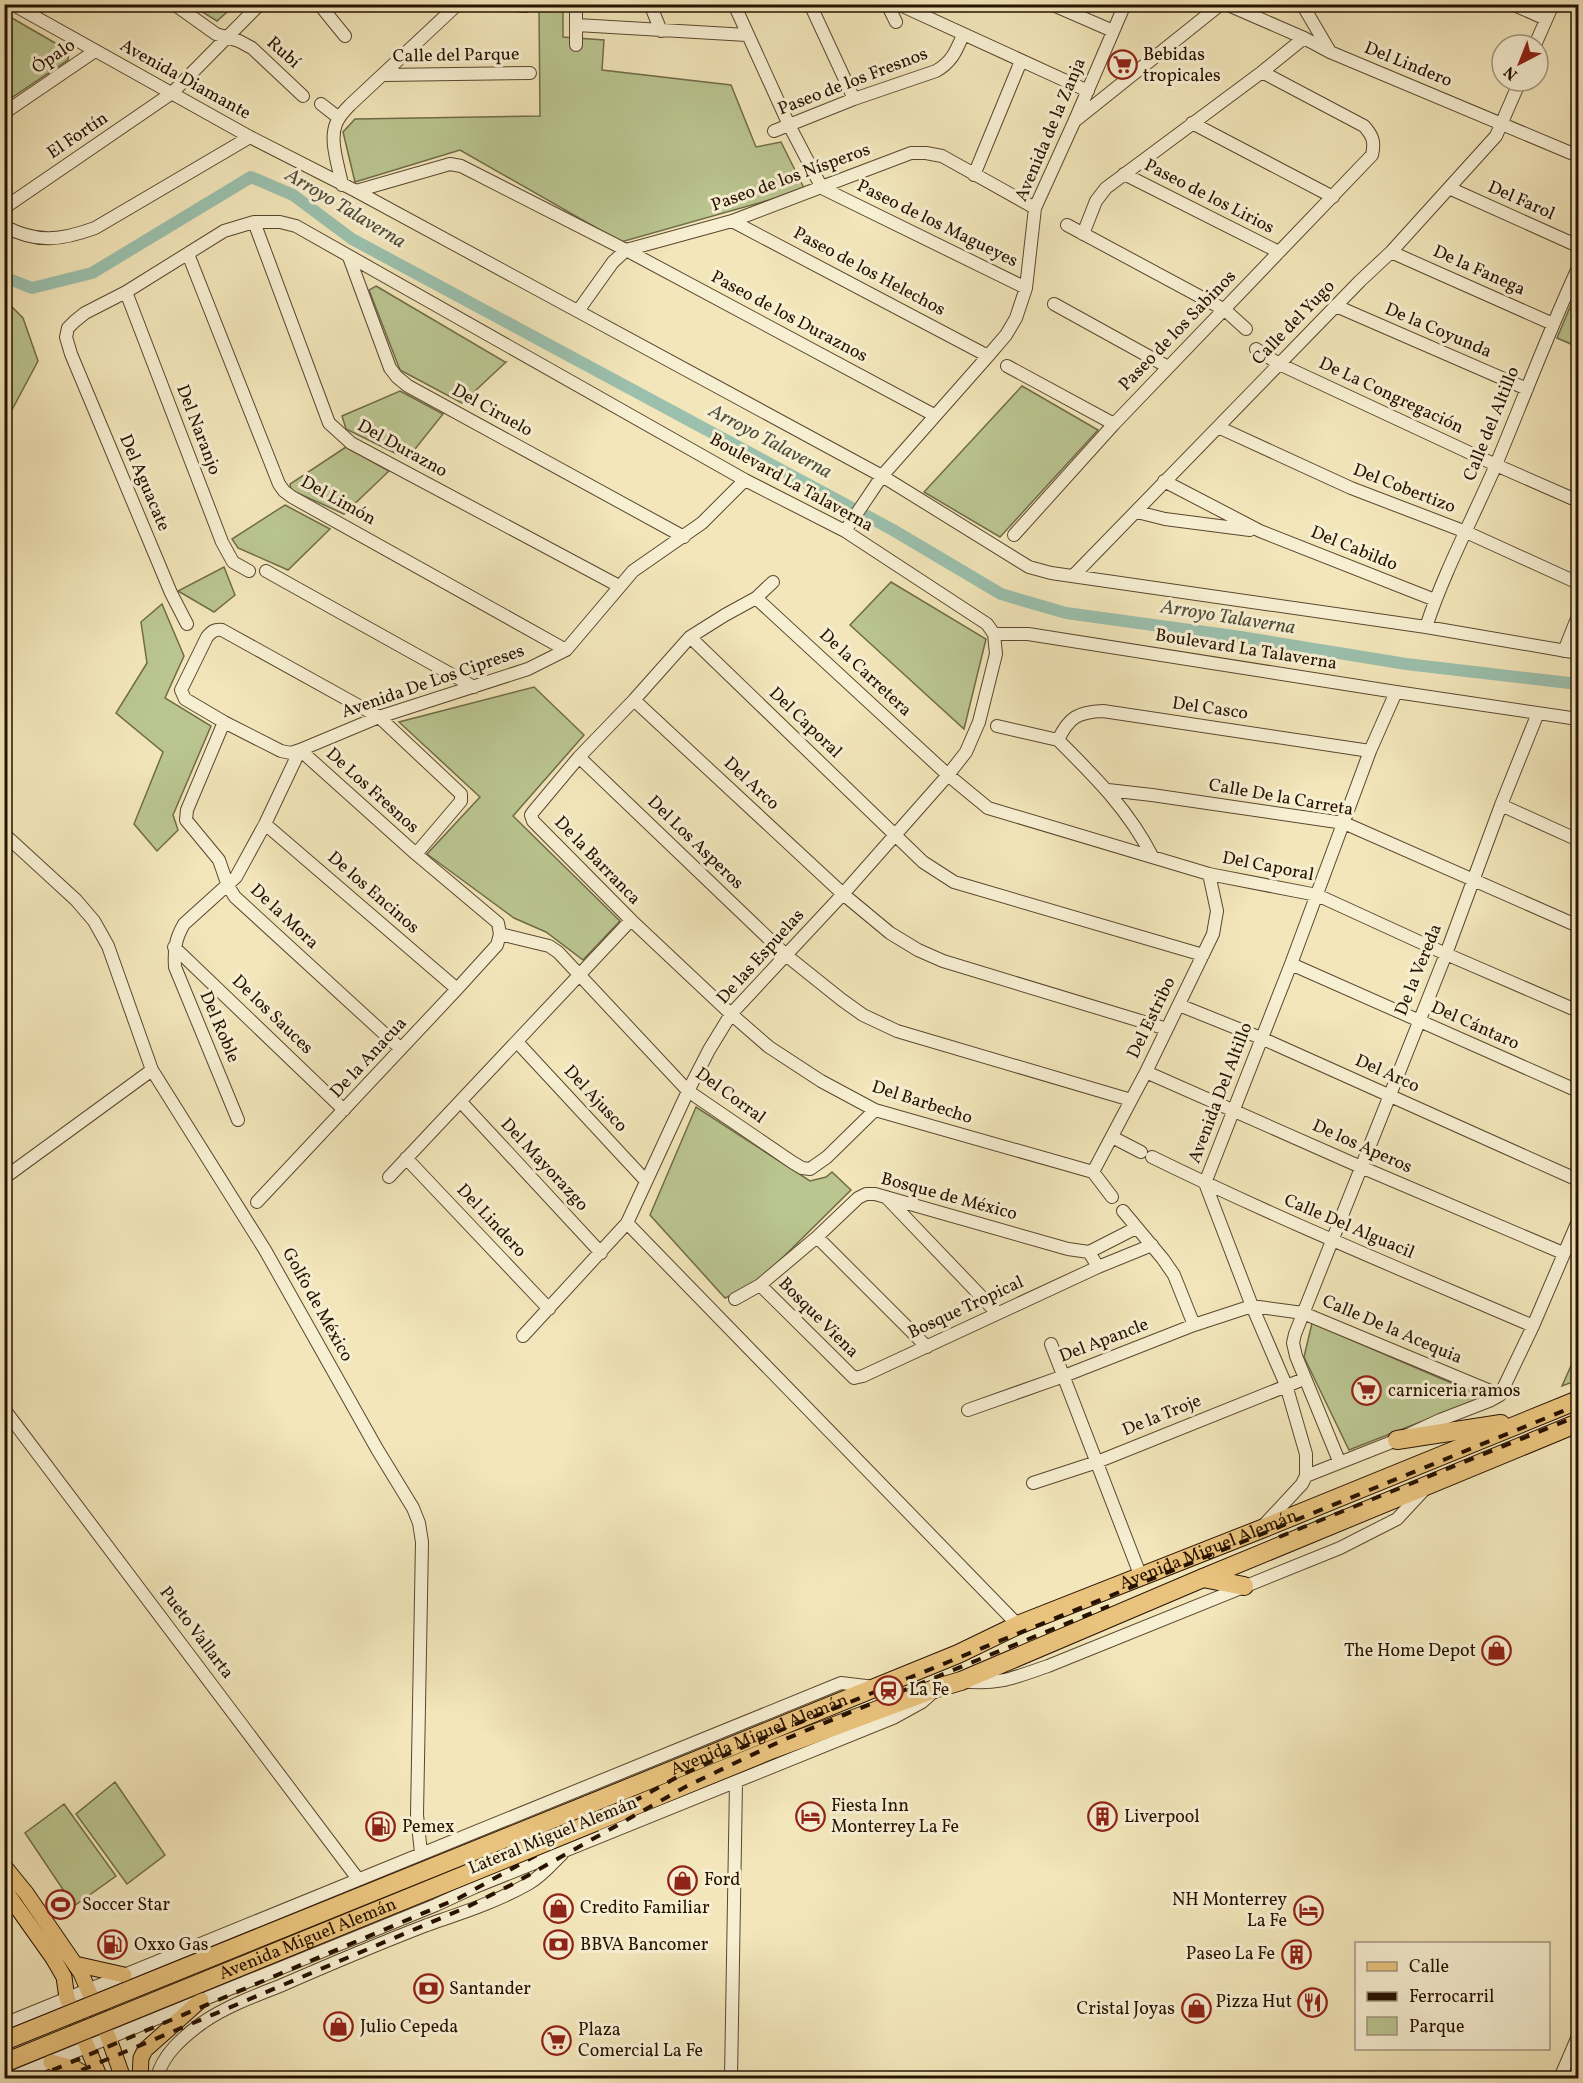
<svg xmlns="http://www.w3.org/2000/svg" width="1583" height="2083" font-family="Vollkorn,serif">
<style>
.green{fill:#bac590;stroke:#706c48;stroke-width:1.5}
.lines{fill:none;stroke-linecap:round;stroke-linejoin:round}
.canal{stroke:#9bc0ad;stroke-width:12}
.minor-casing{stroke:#5a472e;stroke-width:14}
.major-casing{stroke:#271200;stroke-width:17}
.highway-casing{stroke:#271200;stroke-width:20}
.minor{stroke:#f7efd2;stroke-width:12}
.major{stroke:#e9c37d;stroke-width:15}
.highway{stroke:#e9c37d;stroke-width:18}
.rail{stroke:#271200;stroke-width:4;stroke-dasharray:10 10;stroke-linecap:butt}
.highway-bridge-casing{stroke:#271200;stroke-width:20;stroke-linecap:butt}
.highway-bridge{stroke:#e9c37d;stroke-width:18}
.labels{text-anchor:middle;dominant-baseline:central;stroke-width:6;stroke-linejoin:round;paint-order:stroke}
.street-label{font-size:18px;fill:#271200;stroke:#f7efd2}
.poi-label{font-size:18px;fill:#271200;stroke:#f7efd2;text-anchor:start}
.water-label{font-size:20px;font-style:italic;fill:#504f3d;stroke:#f7efd2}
</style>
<rect width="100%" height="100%" fill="#f2e6ba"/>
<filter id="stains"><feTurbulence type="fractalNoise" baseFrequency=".00333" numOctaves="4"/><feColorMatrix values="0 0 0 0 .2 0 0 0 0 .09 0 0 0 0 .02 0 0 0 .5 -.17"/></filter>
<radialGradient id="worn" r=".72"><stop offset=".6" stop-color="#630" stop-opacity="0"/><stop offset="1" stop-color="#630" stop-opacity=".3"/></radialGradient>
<path class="green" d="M191,5l44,-1v1l-18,16z
M539,7l24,1v29l41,3 -2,30 129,15 25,62 25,-5 24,48 -184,52 -161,-92 -105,32 -12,-50 12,-13 185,-3z
M5,14l64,37 -1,9 -63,42z
M376,286l129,76h1l-44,41 -62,-33 -31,-80z
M1578,288v59l-21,-9z
M5,300l18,18 15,43 -33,62z
M1022,386l76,44 -98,107 -76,-45z
M400,391l43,23 -36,45 -61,-30 -4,-13z
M346,447l43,24 -45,43 -53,-24 -1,-6z
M285,505l45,24 -42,41 -50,-22 -6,-9z
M224,567l11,28 -21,17 -36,-21z
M891,582l95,57 -22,90 -114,-104z
M162,604l22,52 -19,42 46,28 -38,89 5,15 -21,21 -23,-27 29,-72 -47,-39 31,-50 -6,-41z
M534,687l50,48 -71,81 107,105 -37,39 -37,-28 -32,-14 -87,-64 53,-57 -81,-75z
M696,1107l114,74 16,-4 6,-5 19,18 -95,94 -31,14 -75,-83z
M1312,1323l172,74 -135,53 -45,-93z
M1578,1350v30l-16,6z
M115,1782l50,73 -38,29 -51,-70z
M64,1804l52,72 -42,30 -49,-73z"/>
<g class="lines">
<path class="canal" d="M4,277l28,11 60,-15 159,-96 42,18 59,44 541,291 108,64 65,19 175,24 165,27 172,20"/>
<defs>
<path id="minor" d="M12,4l238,133 106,54 526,285 147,91 22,6 375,54 152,26
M174,4l42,30 23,7 13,7 51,48
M319,4l26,32
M502,4l24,2
M650,4l11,27
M734,4l55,121 33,63 204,100
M810,4l44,95
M887,4l9,18
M898,4l190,87
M1051,4l62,27
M1226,4l78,34 26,14 248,104
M1302,4l27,46
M1512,4l34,15
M577,25l170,10
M576,45v-41
M1535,45l18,-41
M383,75l147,-2
M321,104l18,14
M4,113l91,-62
M1076,120l145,-116
M1192,123l141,74
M774,131l80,-32 82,-28c16,-9 20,-20 27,-36
M1124,174l155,78
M974,175l47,-114
M342,185c-3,-18 -13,-44 -6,-61 3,-8 9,-14 14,-19l108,-101
M1449,188l129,58
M356,191l94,-27 11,2 165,84 308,165
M4,208l168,-115 88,-89
M732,221l256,135
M254,222l75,201 22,20 268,143
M1067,225l158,85 21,19
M4,226c33,18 58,14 91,2l155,-91
M1083,234l13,-33 10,-13 156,-116 42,-34
M1391,252l162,72
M188,254l91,230 5,7 8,6 274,153
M349,257l41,111 7,9 11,9 276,151
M126,292l96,250 11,20 16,9
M1054,304l114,63
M1336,306l191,83
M578,311l35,-49 13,-12 106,-29 179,-68h15l16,3 93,52
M1256,349l23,15 217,101 82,36
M1007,366l107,58
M1218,427l133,61 115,44 112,51
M1164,481l96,50 175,69
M1137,512l28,7 85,11
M845,531l37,-55 106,-120 18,-21 10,-17 10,-30 9,-80 40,-88 50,-116
M1014,535l100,-111 258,-269c3,-13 1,-19 -8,-29l-102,-54
M266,571l208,116
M1074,575l286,-294 31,-29 105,-116 24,-55
M773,582l-17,16 -31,17 -35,22 -56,63 -55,57 -46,55 -2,3 2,6 98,99 100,94 38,33 52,34 54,29 218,62 19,25
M756,598l192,177 40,33 221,66 108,21 129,59 132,57
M187,624l-16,-31 -100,-239 -5,-17 2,-9 7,-7 10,-8 41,-21 98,-61 30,-9h26l16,4 449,254 100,51 142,93 7,10
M1426,627c18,-55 46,-107 69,-160 28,-67 53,-134 83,-199
M994,634h34l368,58 182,27
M690,637l233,225 31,20 249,73
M1564,651l14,-35
M634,700l209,194 47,39 28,17 25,11 224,68
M224,722l-37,88 -1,10 33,40 9,26 7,11 166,152
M997,726l61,14
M1058,740c11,-23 20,-28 45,-29l267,40
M1058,740c36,36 70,69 94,116
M579,757l208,199 55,44 21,15 34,16 234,69
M1108,790l44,5 192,28 234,103
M1501,805l77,35
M265,824l192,165
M4,834l72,66 18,21 14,25 44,124 113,180 112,199 36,59 6,15 3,19 -5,273 4,38
M416,854l45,-53v-7l-82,-77 -157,-87c-7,-1 -10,1 -15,7l-26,53 4,9 39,23 57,29 10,2 9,-3 116,104 82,69 2,11 49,12 9,6 130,139 104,71 10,6 8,1 17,-12 48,-47
M174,947l170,163
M1291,964l287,127
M1179,1005l82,33 317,142
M518,1043l128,138
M1146,1072l215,95 202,86
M461,1102l140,151
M238,1120l-63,-153c-1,-17 0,-28 9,-43l52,-47 29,-53 35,-74 79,-33 149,-48 38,-19 67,-79 69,-48 43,-43
M1112,1137l29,15
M1152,1157c124,61 253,114 381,169
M406,1158l143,151
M1093,1172l53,-100 67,-138 4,-23 -8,-37
M389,1177l242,-257
M4,1178l148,-108
M886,1197l111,116
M257,1202l200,-213 40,-44 3,-11
M1123,1211l40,48 11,16 20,50
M627,1223l391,402
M817,1237l110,110
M1089,1252l47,-24
M1098,1267l54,-22
M760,1285l94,93 9,-2 235,-109 -9,-15
M735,1299l25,-14 57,-48 41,-39 8,-4h9l193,55 21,3
M523,1336l104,-113 61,-132 21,-41 22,-36 112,-120 105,-119 18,-23 13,-30 17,-68 -2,-20
M1051,1344l90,233
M1500,1395l33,-69 45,-105
M4,1409l354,470
M968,1410l96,-34 130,-51 58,-19 51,7 197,82
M1339,1461l-43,-105 -3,-13 2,-9 151,-380 55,-149 37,-92
M1306,1476l91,-36 43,-20 49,-19 11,-6
M1033,1483l64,-21 207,-83
M1263,1526l39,-42 4,-8v-22l-20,-69 -34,-79 -47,-123 86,-219 79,-213 26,-59
M962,1681c35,5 54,-4 86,-15l292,-118 57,-29 27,-29
M4,2024l837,-341 33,4
M10,2078l426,-173 39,-18 418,-169 29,-16 8,-7
M157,2078c5,-23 26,-41 45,-55 23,-16 52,-27 78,-37 48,-21 98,-42 147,-61 34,-12 69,-23 101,-41 13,-7 23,-19 34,-30
M731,2078l5,-295
M1560,2078l18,-42"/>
<path id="major" d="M4,1866l22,27 55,80 28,66 14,39
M4,1889l49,69 11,19 3,21 33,80
M75,1964l49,11
M51,2062l25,7 15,9
M140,2078l1,-20 4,-8 56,-50"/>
<g id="highway">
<path d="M1397,1440l104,-16"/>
<path d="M1203,1578l41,8"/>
<path id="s1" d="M587,1805l371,-151 60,-29 241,-95 319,-130"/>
<path d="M595,1822l178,-73 164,-61 24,-7 242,-103 375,-155"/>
</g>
</defs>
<use href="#minor" class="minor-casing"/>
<use href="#major" class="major-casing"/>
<use href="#highway" class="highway-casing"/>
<use href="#minor" class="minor"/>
<use href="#major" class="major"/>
<use href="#highway" class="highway"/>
<path class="rail" d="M1279,1537l299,-121
M34,2078l425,-180 222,-123 98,-44 799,-326
M63,2078l402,-170 46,-23 176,-99 96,-46 326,-134"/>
<defs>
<g id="highway-bridge">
<path d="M4,2041l583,-236"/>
<path id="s2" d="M4,2063l591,-241"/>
</g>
</defs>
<use href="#highway-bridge" class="highway-bridge-casing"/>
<use href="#highway-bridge" class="highway-bridge"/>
</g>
<defs>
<symbol id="supermarket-ring" viewBox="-11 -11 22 22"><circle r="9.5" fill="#f7efd2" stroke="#8f2418" stroke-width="1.5"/><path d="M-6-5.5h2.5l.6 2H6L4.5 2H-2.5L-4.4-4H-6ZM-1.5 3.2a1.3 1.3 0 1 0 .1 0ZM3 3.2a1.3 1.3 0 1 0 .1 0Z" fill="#8f2418"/></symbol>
<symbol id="shop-ring" viewBox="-11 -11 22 22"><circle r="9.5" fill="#f7efd2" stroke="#8f2418" stroke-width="1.5"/><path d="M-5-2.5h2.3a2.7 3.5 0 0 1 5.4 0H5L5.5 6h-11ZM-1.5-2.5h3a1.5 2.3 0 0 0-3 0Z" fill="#8f2418"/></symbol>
<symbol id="station-ring" viewBox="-11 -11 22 22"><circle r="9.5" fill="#f7efd2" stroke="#8f2418" stroke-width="1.5"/><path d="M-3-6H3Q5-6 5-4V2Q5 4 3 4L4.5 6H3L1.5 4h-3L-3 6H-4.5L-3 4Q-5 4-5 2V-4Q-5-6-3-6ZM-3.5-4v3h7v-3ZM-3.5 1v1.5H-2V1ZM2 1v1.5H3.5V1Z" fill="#8f2418"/></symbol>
<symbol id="hotel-ring" viewBox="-11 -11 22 22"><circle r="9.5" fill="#f7efd2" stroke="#8f2418" stroke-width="1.5"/><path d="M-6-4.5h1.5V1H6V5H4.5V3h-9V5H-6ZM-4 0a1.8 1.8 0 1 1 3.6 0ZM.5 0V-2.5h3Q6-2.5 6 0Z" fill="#8f2418"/></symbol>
<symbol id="building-ring" viewBox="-11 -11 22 22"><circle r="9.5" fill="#f7efd2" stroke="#8f2418" stroke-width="1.5"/><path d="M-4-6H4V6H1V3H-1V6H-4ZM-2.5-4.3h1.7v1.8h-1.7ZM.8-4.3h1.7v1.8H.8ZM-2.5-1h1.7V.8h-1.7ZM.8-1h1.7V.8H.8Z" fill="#8f2418"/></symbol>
<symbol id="fuel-ring" viewBox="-11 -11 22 22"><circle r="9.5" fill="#f7efd2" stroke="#8f2418" stroke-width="1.5"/><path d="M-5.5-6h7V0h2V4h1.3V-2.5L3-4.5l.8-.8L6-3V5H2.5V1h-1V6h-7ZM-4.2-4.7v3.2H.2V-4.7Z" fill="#8f2418"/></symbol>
<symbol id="stadium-ring" viewBox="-11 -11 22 22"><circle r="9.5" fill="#f7efd2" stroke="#8f2418" stroke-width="1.5"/><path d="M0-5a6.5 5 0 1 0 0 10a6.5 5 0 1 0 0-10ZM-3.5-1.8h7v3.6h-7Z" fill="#8f2418"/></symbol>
<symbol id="bank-ring" viewBox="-11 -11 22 22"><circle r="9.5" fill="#f7efd2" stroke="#8f2418" stroke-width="1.5"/><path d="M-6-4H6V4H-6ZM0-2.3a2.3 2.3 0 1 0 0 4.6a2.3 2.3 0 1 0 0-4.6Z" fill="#8f2418"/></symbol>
<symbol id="restaurant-ring" viewBox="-11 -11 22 22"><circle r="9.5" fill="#f7efd2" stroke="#8f2418" stroke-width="1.5"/><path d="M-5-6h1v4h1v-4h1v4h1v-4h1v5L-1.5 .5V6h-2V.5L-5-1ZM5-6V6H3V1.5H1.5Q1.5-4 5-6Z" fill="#8f2418"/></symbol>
</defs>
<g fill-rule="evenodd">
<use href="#supermarket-ring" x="1106" y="48" width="33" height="33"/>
<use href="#supermarket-ring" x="1350" y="1374" width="33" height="33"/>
<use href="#shop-ring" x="1480" y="1634" width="33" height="33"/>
<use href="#station-ring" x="872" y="1674" width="33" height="33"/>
<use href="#hotel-ring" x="794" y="1800" width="33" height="33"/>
<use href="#building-ring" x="1086" y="1800" width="33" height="33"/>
<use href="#fuel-ring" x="364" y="1810" width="33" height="33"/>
<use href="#shop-ring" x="666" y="1864" width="33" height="33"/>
<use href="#stadium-ring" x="44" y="1888" width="33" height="33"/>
<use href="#shop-ring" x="542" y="1892" width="33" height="33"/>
<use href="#hotel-ring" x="1292" y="1894" width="33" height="33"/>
<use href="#fuel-ring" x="96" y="1928" width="33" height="33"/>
<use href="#bank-ring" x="542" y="1928" width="33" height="33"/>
<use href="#building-ring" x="1280" y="1938" width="33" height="33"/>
<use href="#bank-ring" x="412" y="1972" width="33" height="33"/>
<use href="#restaurant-ring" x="1296" y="1986" width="33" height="33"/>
<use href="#shop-ring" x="1180" y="1992" width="33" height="33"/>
<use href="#shop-ring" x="322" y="2010" width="33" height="33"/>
<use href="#supermarket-ring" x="540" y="2024" width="33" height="33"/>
</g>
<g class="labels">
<g class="street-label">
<text transform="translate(283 53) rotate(42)">Rubí</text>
<text transform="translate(456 56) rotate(-1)">Calle del Parque</text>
<text transform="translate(54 57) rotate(-34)">Ópalo</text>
<text transform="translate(1408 65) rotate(22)">Del Lindero</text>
<text transform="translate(185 80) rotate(29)">Avenida Diamante</text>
<text transform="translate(853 82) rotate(-21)">Paseo de los Fresnos</text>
<text transform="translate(1051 130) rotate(-67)">Avenida de la Zanja</text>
<text transform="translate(78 136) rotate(-34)">El Fortín</text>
<text transform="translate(791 178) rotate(-20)">Paseo de los Nísperos</text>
<text transform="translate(1209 197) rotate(27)">Paseo de los Lirios</text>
<text transform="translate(1521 201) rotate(24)">Del Farol</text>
<text transform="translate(937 224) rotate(26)">Paseo de los Magueyes</text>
<text transform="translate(1479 271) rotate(24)">De la Fanega</text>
<text transform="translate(869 272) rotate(28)">Paseo de los Helechos</text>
<text transform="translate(789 317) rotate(28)">Paseo de los Duraznos</text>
<text transform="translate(1294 323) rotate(-46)">Calle del Yugo</text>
<text transform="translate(1178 331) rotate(-46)">Paseo de los Sabinos</text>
<text transform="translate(1438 331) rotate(23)">De la Coyunda</text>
<text transform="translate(1391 396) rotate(25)">De La Congregación</text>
<text transform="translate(492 411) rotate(29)">Del Ciruelo</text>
<text transform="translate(1492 424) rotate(-68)">Calle del Altillo</text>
<text transform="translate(198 430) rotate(69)">Del Naranjo</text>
<text transform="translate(402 449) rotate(29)">Del Durazno</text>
<text transform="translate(144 483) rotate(67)">Del Aguacate</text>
<text transform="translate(791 483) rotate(29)">Boulevard La Talaverna</text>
<text transform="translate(1404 489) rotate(21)">Del Cobertizo</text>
<text transform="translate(338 501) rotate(29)">Del Limón</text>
<text transform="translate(1354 549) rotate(22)">Del Cabildo</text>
<text transform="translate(1246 650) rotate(9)">Boulevard La Talaverna</text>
<text transform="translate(865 673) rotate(43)">De la Carretera</text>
<text transform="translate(433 682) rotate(-19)">Avenida De Los Cipreses</text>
<text transform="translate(1210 709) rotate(8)">Del Casco</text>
<text transform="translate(805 723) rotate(44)">Del Caporal</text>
<text transform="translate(751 784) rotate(43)">Del Arco</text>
<text transform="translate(372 791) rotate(42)">De Los Fresnos</text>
<text transform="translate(1281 798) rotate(10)">Calle De la Carreta</text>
<text transform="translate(695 843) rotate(44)">Del Los Asperos</text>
<text transform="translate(597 861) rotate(46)">De la Barranca</text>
<text transform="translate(1268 867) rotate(11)">Del Caporal</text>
<text transform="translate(373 893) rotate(41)">De los Encinos</text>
<text transform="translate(284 917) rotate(43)">De la Mora</text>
<text transform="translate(761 957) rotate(-48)">De las Espuelas</text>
<text transform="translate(1419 970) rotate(-68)">De la Vereda</text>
<text transform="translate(272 1015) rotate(44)">De los Sauces</text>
<text transform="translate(1152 1018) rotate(-64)">Del Estribo</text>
<text transform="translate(1475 1026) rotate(24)">Del Cántaro</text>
<text transform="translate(219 1027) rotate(67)">Del Roble</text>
<text transform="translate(369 1058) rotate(-47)">De la Anacua</text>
<text transform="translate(1387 1074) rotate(24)">Del Arco</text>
<text transform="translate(1221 1093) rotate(-69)">Avenida Del Altillo</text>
<text transform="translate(730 1096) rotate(36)">Del Corral</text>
<text transform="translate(595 1099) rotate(47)">Del Ajusco</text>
<text transform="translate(922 1103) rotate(18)">Del Barbecho</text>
<text transform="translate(1362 1147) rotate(24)">De los Aperos</text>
<text transform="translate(544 1165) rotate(47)">Del Mayorazgo</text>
<text transform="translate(949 1197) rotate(15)">Bosque de México</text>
<text transform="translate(491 1221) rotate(47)">Del Lindero</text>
<text transform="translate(1349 1227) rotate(23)">Calle Del Alguacil</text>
<text transform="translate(317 1305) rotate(61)">Golfo de México</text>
<text transform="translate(966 1308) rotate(-25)">Bosque Tropical</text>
<text transform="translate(818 1318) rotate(45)">Bosque Viena</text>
<text transform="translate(1392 1330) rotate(23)">Calle De la Acequia</text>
<text transform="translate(1104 1341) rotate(-21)">Del Apancle</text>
<text transform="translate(1162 1416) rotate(-22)">De la Troje</text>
<text stroke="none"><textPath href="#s1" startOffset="672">Avenida Miguel Alemán</textPath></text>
<text transform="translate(196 1633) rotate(53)">Pueto Vallarta</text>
<text stroke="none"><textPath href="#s1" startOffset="186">Avenida Miguel Alemán</textPath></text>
<text transform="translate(553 1836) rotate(-22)">Lateral Miguel Alemán</text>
<text stroke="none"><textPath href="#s2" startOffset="328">Avenida Miguel Alemán</textPath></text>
</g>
<g class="poi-label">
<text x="1143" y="55">Bebidas<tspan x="1143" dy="21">tropicales</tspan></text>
<text x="1388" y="1391">carniceria ramos</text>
<text x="1476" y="1651" text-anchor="end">The Home Depot</text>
<text x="909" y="1690">La Fe</text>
<text x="831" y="1806">Fiesta Inn<tspan x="831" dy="21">Monterrey La Fe</tspan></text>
<text x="1124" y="1817">Liverpool</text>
<text x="402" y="1827">Pemex</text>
<text x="704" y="1880">Ford</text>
<text x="1287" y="1900" text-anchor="end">NH Monterrey<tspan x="1287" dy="21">La Fe</tspan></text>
<text x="82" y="1905">Soccer Star</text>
<text x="580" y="1908">Credito Familiar</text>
<text x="134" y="1945">Oxxo Gas</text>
<text x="580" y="1945">BBVA Bancomer</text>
<text x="1275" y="1954" text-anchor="end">Paseo La Fe</text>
<text x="449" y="1989">Santander</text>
<text x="1292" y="2002" text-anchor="end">Pizza Hut</text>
<text x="1175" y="2009" text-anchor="end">Cristal Joyas</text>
<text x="360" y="2027">Julio Cepeda</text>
<text x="578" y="2030">Plaza<tspan x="578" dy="21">Comercial La Fe</tspan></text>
</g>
<g class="water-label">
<text transform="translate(345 209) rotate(31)">Arroyo Talaverna</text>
<text transform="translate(770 442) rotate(28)">Arroyo Talaverna</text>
<text transform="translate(1228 618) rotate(9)">Arroyo Talaverna</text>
</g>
</g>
<rect width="1583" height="2083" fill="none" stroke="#f2e6ba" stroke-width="24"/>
<rect x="6" y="6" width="1571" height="2071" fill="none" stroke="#271200" stroke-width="3"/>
<rect x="12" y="12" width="1559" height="2059" fill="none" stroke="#271200" stroke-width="1.5"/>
<rect x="1355" y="1942" width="195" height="108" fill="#f7efd2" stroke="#a4977e" stroke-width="1.5"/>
<rect x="1367" y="1962" width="30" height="9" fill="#e9c37d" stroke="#a4977e" stroke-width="1.5"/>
<text x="1409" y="1972" font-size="18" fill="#271200">Calle</text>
<rect x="1367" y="1992" width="30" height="9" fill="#271200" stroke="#a4977e" stroke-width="1.5"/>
<text x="1409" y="2002" font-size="18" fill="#271200">Ferrocarril</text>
<rect x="1367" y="2017" width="30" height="18" fill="#bac590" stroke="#a4977e" stroke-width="1.5"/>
<text x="1409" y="2032" font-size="18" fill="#271200">Parque</text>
<g transform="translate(1520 63) rotate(222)"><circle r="28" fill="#f7efd2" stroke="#a4977e" stroke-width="1.5"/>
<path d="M0-4.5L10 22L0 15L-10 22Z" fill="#8f2418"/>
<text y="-9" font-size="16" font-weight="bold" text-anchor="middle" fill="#271200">N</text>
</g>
<rect width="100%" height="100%" filter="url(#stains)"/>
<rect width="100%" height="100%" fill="url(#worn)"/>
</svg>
